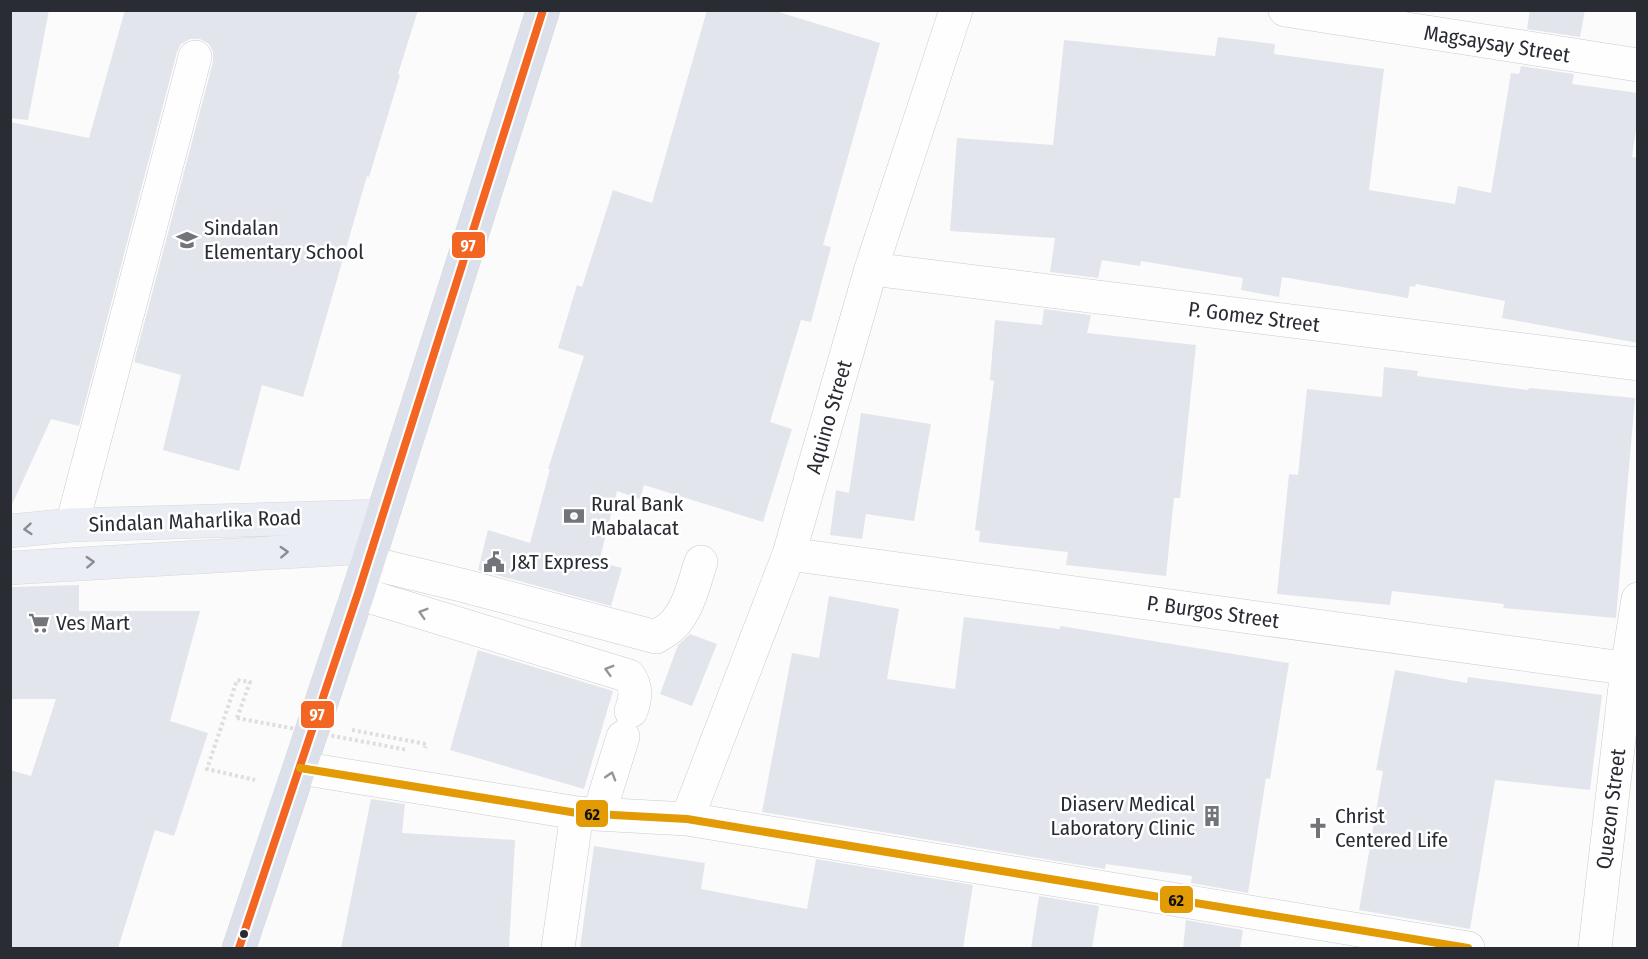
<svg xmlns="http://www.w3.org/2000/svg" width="1648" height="959" font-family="'Fira Sans Condensed',sans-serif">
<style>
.building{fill:#e3e5ed}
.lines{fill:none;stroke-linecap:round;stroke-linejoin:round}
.minor-casing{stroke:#cacbcf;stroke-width:34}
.major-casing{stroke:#d7d7d9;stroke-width:34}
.highway-casing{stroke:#d7d7d9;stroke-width:34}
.path{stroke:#dedede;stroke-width:4;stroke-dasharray:3 3;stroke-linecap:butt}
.minor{stroke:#fefefe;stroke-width:33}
.major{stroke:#eaedf3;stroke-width:33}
.highway{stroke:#dce0eb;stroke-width:33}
.path-bridge{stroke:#dedede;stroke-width:4;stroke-dasharray:3 3;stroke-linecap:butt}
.bus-1-casing{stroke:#fff;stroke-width:12}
.bus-2-casing{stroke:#fff;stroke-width:12}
.bus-1{stroke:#f26522;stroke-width:8}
.bus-2{stroke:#e29a05;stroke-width:8}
.oneway{stroke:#8a8c94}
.oneway2{stroke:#949599}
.bus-dot{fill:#2a2c34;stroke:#fff;stroke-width:2}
.labels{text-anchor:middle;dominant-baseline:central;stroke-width:5;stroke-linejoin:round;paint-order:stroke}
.street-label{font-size:21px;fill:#2a2c34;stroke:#fff}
.poi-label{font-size:21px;fill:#2a2c34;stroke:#fff;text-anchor:start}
.line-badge{stroke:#fff;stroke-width:2}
.badge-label{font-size:16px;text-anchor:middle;font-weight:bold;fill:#fff}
.pale-badge-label{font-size:16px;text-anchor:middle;font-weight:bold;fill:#111}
</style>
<rect width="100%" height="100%" fill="#fbfbfb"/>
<path class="building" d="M10,10h39l-21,110 -18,-2z
M125,10h293l-20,64 2,1 -31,102 -2,-1 -64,221 -41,-12 -23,86 -76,-21 18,-75 -47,-13 79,-300v-10l-4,-8 -9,-5h-10l-9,5 -4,8 -98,374 -28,-7 -41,90v-387l79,16z
M707,10h65l108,33 -57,202 8,2 -20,75 -10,-2 -31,102 22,7 -29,93 -119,-37 -4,14 -23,-8 -18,71 23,6 -11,38 -133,-36 10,-40 42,13 20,-74h-2l36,-113 -26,-8 19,-63 5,2 31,-97 39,13z
M1530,10h55l-5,27 -53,-8z
M1218,37l57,7 -1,10 110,15 -15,121 86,14 3,-18 33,7 20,-120 8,1 2,-8 53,8 -2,10 66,9v22l-6,42 6,1v185l-136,-25 3,-17 -89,-17 -1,3 -5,-1 -2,12 -126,-21 -3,20 -38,-7 2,-12 -102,-17 -1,5 -38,-6 -4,18 -48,-6 5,-34 -105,-7 7,-93 96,7 11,-105 151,16z
M1044,309l47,6 -4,18 109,12 -16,153h-6l-8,78 -100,-11 2,-13 -89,-10 1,-11 -5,-1 19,-149 -4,-1 5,-60 47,5z
M1384,367l34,4 -1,5 111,14 1,-2 106,10 -19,220 -113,-10 1,-4 -112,-13 -2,14 -113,-11 12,-120 9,1 9,-86 75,8z
M861,413l70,11 -17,97 -48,-7 -4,25 -32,-4 6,-45 13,3z
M79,585v26h121l-30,110 38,12 -34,103 -19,-6 -37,118h-108v-178l21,6 25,-77h-46v-112z
M829,596l70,13 -12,70 68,10 9,-72 96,12v-3l229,37 -19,116 -4,-1 -18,115 -57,-10 1,-7 -86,-12 -1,5 -343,-57 30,-159 27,5z
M690,634l27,10 -25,62 -32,-12 18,-49z
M478,650l135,41 -29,98 -134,-39z
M1395,670l72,13 1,-6 134,18 -12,95 -95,-10 -25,149 -111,-19 24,-139 -7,-1z
M371,799l34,5 -3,29 113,7 -6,108h-168z
M594,846l111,17 -4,26 106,20 9,-50 157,26 -10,63h-383z
M1039,896l60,10 -7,42h-61z
M1186,920l57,10 -3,18h-57z"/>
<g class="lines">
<defs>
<path id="minor" d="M1285,10l353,55
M871,269l767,95
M72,525l123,-468
M789,554l849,116
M366,562l99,24 191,51c8,-5 17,-10 22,-18 12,-16 17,-39 23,-57
M358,593l271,83c8,11 7,22 2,35
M300,768l277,45 110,6 781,129
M599,814l24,-77
M687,819l102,-265 82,-285 85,-259
M558,948l19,-135
M1595,948l32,-279 11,-70"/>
<path id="major" d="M10,531l62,-6 309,-9
M10,568l361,-21"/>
<path id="highway" d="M239,948l119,-355 185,-583"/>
</defs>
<use href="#minor" class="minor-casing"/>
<use href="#major" class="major-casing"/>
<use href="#highway" class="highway-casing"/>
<path class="path" d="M237,718l13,-36 -13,-2 -30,89 48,11
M352,730l74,14 -1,4"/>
<use href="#minor" class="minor"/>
<use href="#major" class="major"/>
<use href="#highway" class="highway"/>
<path class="path-bridge" d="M237,718l171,32"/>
<defs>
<path id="bus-1" d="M239,948l119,-355 185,-583"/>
<path id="bus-2" d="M300,768l277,45 110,6 781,129"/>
</defs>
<use href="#bus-1" class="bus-1-casing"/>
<use href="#bus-2" class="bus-2-casing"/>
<use href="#bus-1" class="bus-1"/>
<use href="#bus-2" class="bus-2"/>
</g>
<defs><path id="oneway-chevron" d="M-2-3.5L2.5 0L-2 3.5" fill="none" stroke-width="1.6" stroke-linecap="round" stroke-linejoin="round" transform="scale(1.5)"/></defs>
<g class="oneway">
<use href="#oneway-chevron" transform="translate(28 529) rotate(175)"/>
<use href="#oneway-chevron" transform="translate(284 552) rotate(-3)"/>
<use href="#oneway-chevron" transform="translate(90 562) rotate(-3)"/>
</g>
<g class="oneway2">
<use href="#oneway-chevron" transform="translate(423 613) rotate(-163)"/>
<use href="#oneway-chevron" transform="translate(609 670) rotate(-164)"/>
<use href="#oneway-chevron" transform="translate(611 776) rotate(-73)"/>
</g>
<defs>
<symbol id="school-bare" viewBox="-9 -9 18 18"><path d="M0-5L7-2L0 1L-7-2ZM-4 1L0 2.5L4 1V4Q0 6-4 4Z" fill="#73747a" stroke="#fff" stroke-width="2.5" paint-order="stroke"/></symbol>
<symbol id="bank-bare" viewBox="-9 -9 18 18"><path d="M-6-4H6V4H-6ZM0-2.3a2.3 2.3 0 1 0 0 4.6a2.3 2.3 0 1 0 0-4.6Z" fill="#73747a" stroke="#fff" stroke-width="2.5" paint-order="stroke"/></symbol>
<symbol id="civic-bare" viewBox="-9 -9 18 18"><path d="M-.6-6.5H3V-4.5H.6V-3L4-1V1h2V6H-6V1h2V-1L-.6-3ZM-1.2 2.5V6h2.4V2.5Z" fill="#73747a" stroke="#fff" stroke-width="2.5" paint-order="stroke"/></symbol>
<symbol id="supermarket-bare" viewBox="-9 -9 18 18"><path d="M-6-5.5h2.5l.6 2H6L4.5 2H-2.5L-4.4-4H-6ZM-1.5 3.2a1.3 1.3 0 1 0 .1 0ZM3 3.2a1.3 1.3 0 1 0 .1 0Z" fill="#73747a" stroke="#fff" stroke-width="2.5" paint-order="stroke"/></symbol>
<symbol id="building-bare" viewBox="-9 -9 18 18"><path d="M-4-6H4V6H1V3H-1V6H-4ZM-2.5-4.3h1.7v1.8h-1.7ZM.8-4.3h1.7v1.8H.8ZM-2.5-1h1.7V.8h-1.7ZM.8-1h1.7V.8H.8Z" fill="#73747a" stroke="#fff" stroke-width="2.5" paint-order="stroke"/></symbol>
<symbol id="church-bare" viewBox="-9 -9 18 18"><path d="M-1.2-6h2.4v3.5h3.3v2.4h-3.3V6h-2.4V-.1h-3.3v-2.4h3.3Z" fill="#73747a" stroke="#fff" stroke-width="2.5" paint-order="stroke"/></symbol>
</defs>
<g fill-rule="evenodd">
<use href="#school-bare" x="172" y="225" width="30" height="30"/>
<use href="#bank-bare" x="559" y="501" width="30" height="30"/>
<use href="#civic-bare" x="479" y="547" width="30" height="30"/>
<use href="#supermarket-bare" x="24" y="608" width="30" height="30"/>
<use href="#building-bare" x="1197" y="801" width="30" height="30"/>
<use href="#church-bare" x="1303" y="813" width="30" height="30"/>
</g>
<circle class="bus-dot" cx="244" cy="934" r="5"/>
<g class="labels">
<g class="street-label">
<text transform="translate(1497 44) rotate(9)">Magsaysay Street</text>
<text transform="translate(1254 317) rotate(7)">P. Gomez Street</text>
<text transform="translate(829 417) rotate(-74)">Aquino Street</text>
<text transform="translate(195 521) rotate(-2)">Sindalan Maharlika Road</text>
<text transform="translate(1213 612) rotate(8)">P. Burgos Street</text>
<text transform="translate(1611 809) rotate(-83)">Quezon Street</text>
</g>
<g class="poi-label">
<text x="204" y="228">Sindalan<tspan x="204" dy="24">Elementary School</tspan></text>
<text x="591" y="504">Rural Bank<tspan x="591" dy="24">Mabalacat</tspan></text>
<text x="511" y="562">J&amp;T Express</text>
<text x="56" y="623">Ves Mart</text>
<text x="1195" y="804" text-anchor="end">Diaserv Medical<tspan x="1195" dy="24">Laboratory Clinic</tspan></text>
<text x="1335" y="816">Christ<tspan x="1335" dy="24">Centered Life</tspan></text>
</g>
</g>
<g class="line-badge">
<rect x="451" y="231" width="35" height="28" rx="6" fill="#f26522"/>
<rect x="300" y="700" width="35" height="29" rx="6" fill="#f26522"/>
<rect x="575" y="799" width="34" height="29" rx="6" fill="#e29a05"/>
<rect x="1159" y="885" width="35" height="29" rx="6" fill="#e29a05"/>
</g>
<g class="badge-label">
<text x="468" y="251">97</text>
<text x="317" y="720">97</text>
</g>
<g class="pale-badge-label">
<text x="592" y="820">62</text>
<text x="1176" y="906">62</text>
</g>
<rect width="1648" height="959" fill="none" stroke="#2a2c34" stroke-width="24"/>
</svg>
